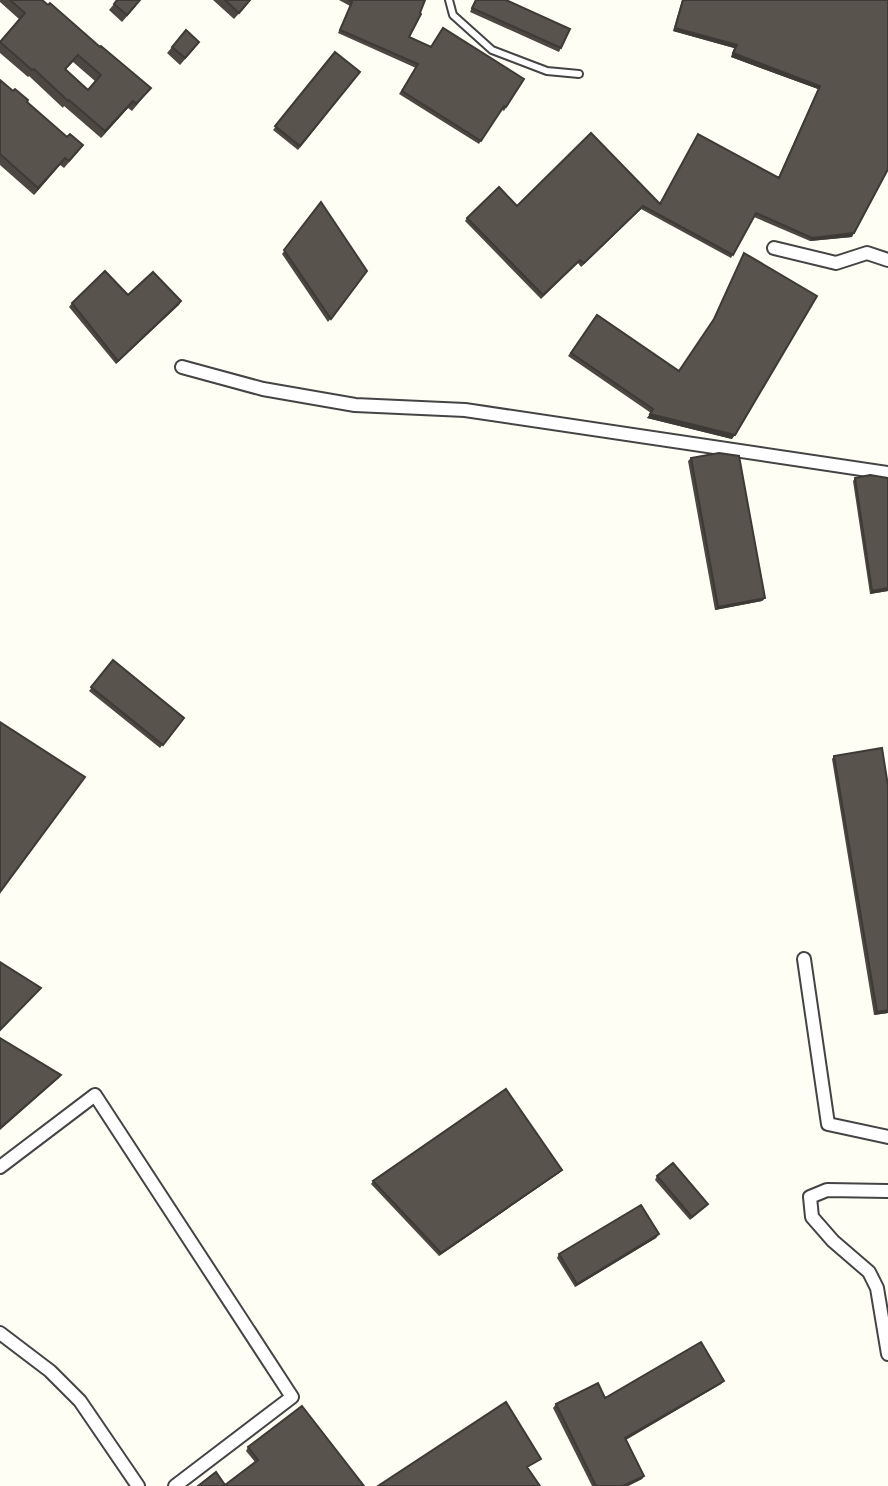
<svg xmlns="http://www.w3.org/2000/svg" width="888" height="1486" font-family="'Noto Serif',serif">
<style>
.lines{fill:none;stroke-linecap:round;stroke-linejoin:round}
.service-casing{stroke:#444;stroke-width:10}
.minor-casing{stroke:#444;stroke-width:16}
.service{stroke:#fff;stroke-width:6}
.minor{stroke:#fff;stroke-width:12}
.wall{fill:#4d4742;fill-rule:evenodd}
.shaded-wall{fill:#3e3a36}
.building{fill:#59534d;stroke:#3e3a36;stroke-width:2;fill-rule:evenodd}
</style>
<rect width="100%" height="100%" fill="#fffef5"/>
<g class="lines">
<defs>
<path id="service" d="M449,0l4,15 39,35 55,21 32,3"/>
<path id="minor" d="M774,248l62,15 31,-10 21,7
M182,367l81,22 92,16 110,5 423,63
M804,959l24,165 60,13
M0,1167l95,-72 197,302 -117,89
M888,1191l-61,-1 -17,7 2,20 21,24 36,31 8,16 11,66
M0,1333l50,38 30,30 58,85"/>
</defs>
<use href="#service" class="service-casing"/>
<use href="#minor" class="minor-casing"/>
<use href="#service" class="service"/>
<use href="#minor" class="minor"/>
</g>
<path class="wall" d="M0,0h42l109,88 -19,23 -4,-3 -27,30 -37,-32 -1,2 -34,-32 -1,1 -28,-24v-12l19,-22 -19,-17zM73,62l22,19 -7,9 -23,-20z
M213,0h38l-17,19z
M339,0h86l-16,37 22,10 93,32 -20,32 -3,-2 -22,35 -80,-50 17,-26 -78,-35 12,-27z
M475,0h31l55,48 -2,4 -89,-40z
M682,0h206l-36,237 -42,4 -56,-24 -23,41 -90,-49 -60,58 -3,-4 -37,36 -76,-78 2,-3 50,-12 143,-3 118,-25 40,-89 -87,-32 3,-9 -61,-17z
M114,4l22,2 -14,16 -13,-12z
M172,47l22,2 -14,16 -13,-12z
M335,52l25,20 -62,78 -25,-20z
M0,80l13,11 14,11 51,50 -14,16 -4,-3 -26,30 -34,-30z
M321,202l46,69 -39,51 -46,-68z
M744,253l-12,186 -85,-21 4,-5 -83,-57 29,-41 82,56 33,-48z
M128,295l53,6 -65,63 -47,-57 3,-4z
M691,458l74,140 -3,3 -47,9 -27,-149z
M855,478l33,113 -18,3 -17,-113z
M113,660l71,58 -24,30 -71,-57z
M834,756l54,257 -14,2 -42,-256z
M562,1170l-3,3 -120,83 -68,-72 2,-3z
M657,1176l48,31 -15,13 -35,-40z
M659,1234l-3,4 -81,49 -18,-29 2,-4z
M724,1381l-3,3 -95,56 18,36 -2,3 -14,7h-36l-39,-78 3,-4z
M248,1447l116,39 -139,-1 30,-23 -9,-11z"/>
<path class="shaded-wall" d="M675,28l62,17 -3,3 -61,-17z
M733,53l87,33 -2,3 -87,-32z
M133,101l-5,7 -27,30 4,-7z
M65,158l-5,7 -26,30 4,-7z
M643,206l-2,3 -60,58 3,-4z
M854,233l-2,4 -42,4 2,-3z
M181,301l-2,4 -63,59 2,-3z
M650,414l85,21 -3,4 -85,-21z
M888,588v3l-18,3 2,-3z
M765,598l-3,3 -47,9 3,-3z
M888,1010v3l-14,2 3,-3z
M61,1075l-2,3 -59,52v-2z
M562,1170l-3,3 -120,83 2,-3z
M659,1234l-3,4 -81,49 2,-3z
M724,1381l-3,3 -98,57 2,-3z
M644,1476l-2,3 -14,7h-5z"/>
<path class="building" d="M10,0h32l6,5 2,-2 50,44 1,-1 50,42 -15,16 -3,-3 -28,30 -36,-31 -1,1 -34,-32 -2,1 -32,-28 25,-29zM78,55l23,20 -13,15 -23,-21z
M117,0h23l-13,15 -13,-11z
M225,0h25l-11,13z
M348,0h77l-5,13 1,1 -12,23 22,10 12,-19 81,51 -18,28 -2,-1 -23,35 -79,-50 16,-27 -78,-34 12,-28z
M476,0h30l64,29 -9,19 -89,-40z
M683,0h205v169l-34,64 -42,5 -56,-25 -23,42 -90,-49 -59,57 -4,-3 -37,35 -76,-77 32,-31 18,19 74,-73 69,71 38,-70 81,44 41,-92 -87,-33 4,-8 -62,-17z
M186,30l13,12 -14,16 -13,-11z
M335,52l25,20 -60,74 -25,-20z
M0,80l13,11 2,-2 13,11 -1,2 40,35 3,-3 13,11 -14,16 -4,-3 -27,30 -38,-34z
M321,202l46,69 -36,48 -47,-69z
M744,253l73,43 -82,139 -85,-21 3,-5 -82,-56 26,-38 82,56 35,-52z
M105,271l23,24 25,-23 28,29 -63,60 -46,-58z
M719,453l20,3 26,142 -47,9 -27,-149z
M870,475l18,3v110l-16,3 -17,-113z
M113,660l71,58 -21,27 -72,-58z
M0,722l85,55 -85,115z
M882,748l6,38v224l-11,2 -43,-256z
M0,962l41,26 -41,42z
M0,1038l61,37 -61,53z
M506,1089l56,81 -121,83 -68,-72z
M673,1163l35,41 -16,13 -35,-41z
M641,1205l18,29 -82,50 -18,-30z
M701,1342l23,39 -99,57 19,38 -21,10h-27l-40,-82 42,-21 7,15z
M506,1402l35,57 -14,8 13,19h-162z
M302,1406l62,80h-166l18,-14 9,13 33,-25 -10,-13z"/>
</svg>
